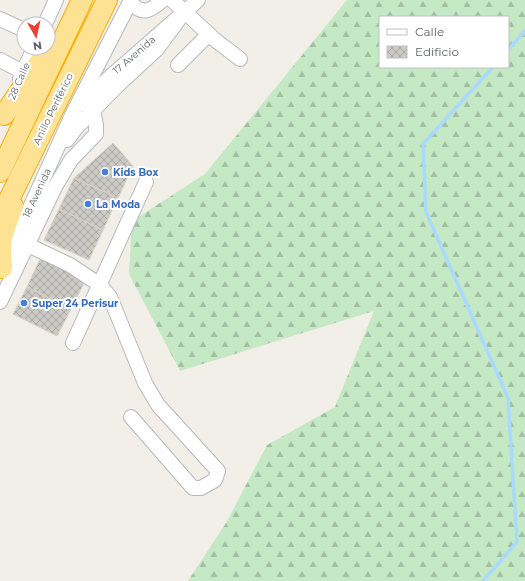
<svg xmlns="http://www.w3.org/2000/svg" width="525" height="581" font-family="Montserrat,sans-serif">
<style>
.forest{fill:url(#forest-firs);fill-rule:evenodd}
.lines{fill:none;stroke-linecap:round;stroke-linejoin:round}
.stream{stroke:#aadaff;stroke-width:3.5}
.building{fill:url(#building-cross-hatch);stroke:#d6d1c6}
.minor-casing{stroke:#b5b8bc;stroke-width:16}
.highway-casing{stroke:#f9ab00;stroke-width:22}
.minor{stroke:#fff;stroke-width:14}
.highway{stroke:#fde293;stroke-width:20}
.shop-dot{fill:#3f7fe0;stroke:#fff;stroke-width:1.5}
.labels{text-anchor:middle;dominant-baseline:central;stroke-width:4;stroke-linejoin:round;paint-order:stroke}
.street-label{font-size:10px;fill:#5f6368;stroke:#fff}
.shop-label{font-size:10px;font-weight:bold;fill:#366cbe;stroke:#fff;text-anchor:start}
</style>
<defs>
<pattern id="forest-firs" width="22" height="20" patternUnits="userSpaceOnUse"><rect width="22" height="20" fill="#c5e8c5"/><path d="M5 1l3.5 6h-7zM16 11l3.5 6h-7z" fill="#a3c0a4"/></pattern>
<pattern id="building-cross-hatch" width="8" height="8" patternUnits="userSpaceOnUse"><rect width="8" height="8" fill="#cccac5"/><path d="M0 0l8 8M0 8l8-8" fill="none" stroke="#a9a8a4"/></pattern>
</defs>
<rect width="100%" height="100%" fill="#f1efe8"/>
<path class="forest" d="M347,0h178v581h-337l38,-58 41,-78 68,-38 39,-96 -194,60 -51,-97 3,-53 73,-47zM380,17h128v50h-128z"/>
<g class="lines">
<path class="stream" d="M508,50l17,-19
M483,581l34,-39 -9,-144 -82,-186 -3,-68 70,-77"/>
</g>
<path class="building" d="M113,143l20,23 -15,32 -44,-20z
M74,178l44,20 -15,32 -44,-21z
M59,209l44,21 -14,30 -45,-20z
M41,257l45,22 -15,30 -44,-22z
M27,287l44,22 -14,27 -44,-22z"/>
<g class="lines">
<defs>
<path id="minor" d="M172,0l42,39 26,20
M130,2c13,14 20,9 33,-2
M0,19l24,11
M45,24l11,-24
M0,60l23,12
M178,65l31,-31
M20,79l14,-31
M82,104l29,-28 87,-76
M67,140l9,-12 43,-44 38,-35 28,-38
M16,237l12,8 42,20 30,20 10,12 35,86 13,22 60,66 -3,9 -14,8h-8l-62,-71
M4,265l69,-152 58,-113
M0,302l55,-115 16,-27 25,-26v-9l-3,-15
M73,343l73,-161"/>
<path id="highway" d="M4,115l42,-62
M0,172l82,-172
M0,218l107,-218
M2,268l-1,-19 1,-12 11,-31"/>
</defs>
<use href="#minor" class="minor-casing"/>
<use href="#highway" class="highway-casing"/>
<use href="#minor" class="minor"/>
<use href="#highway" class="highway"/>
</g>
<g class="shop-dot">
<circle cx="105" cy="172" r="4"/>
<circle cx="88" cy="204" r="4"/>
<circle cx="24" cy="303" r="4"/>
</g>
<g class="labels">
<g class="street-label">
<text transform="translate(134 55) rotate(-41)">17 Avenida</text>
<text transform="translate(19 81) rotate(-66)">28 Calle</text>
<text transform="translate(53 109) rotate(-64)">Anillo Periférico</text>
<text transform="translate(37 193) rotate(-65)">18 Avenida</text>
</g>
<g class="shop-label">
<text x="113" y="172">Kids Box</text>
<text x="96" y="204">La Moda</text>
<text x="32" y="303">Super 24 Perisur</text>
</g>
</g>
<rect x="379" y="16" width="130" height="52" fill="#ffffff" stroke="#bfc1c3"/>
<rect x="387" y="29" width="20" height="6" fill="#ffffff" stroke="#bfc1c3"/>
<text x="415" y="36" font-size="12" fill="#5f6368">Calle</text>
<rect x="387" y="46" width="20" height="12" fill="url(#building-cross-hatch)" stroke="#bfc1c3"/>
<text x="415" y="56" font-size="12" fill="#5f6368">Edificio</text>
<g transform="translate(36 36) rotate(171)"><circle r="19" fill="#ffffff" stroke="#bfc1c3"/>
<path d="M0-3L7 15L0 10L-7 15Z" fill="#ea4335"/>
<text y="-6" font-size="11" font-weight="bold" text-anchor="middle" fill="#5f6368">N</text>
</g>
</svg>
